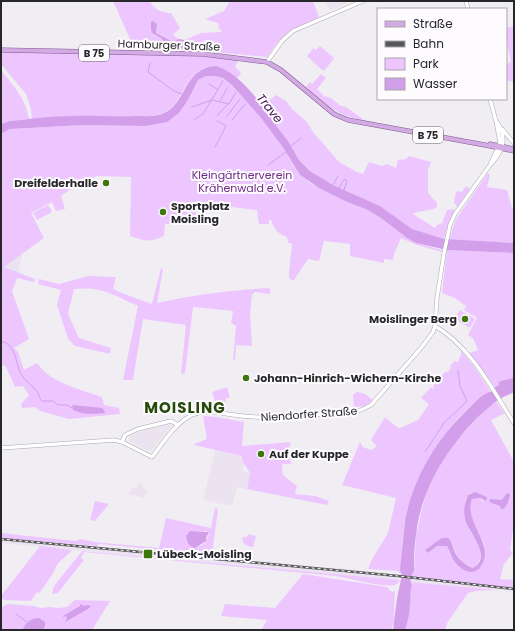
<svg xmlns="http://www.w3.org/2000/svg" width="515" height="631" font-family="Poppins,sans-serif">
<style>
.built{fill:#ebe3ef}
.green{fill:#edc6ff;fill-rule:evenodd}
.water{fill:#d39eea}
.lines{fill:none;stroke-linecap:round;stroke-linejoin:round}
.stream{stroke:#d39eea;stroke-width:1}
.secondary-casing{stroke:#aaa7ac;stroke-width:4.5}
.primary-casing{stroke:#835895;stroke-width:5}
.secondary{stroke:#fff;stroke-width:3.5}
.primary{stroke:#d2abe3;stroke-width:4}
.rail-casing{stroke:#575659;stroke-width:2.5}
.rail{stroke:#fdfbfe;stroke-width:1;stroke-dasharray:3;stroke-linecap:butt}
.poi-dot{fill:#3d760a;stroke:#fdfbfe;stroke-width:1.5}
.labels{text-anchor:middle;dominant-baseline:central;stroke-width:4;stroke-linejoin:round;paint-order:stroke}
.shield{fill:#fdfbfe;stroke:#676668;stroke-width:1}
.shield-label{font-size:10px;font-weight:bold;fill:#272628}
.street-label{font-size:11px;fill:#272628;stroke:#fdfbfe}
.park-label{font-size:11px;fill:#6d2d86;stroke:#fdfbfe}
.poi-label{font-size:11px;font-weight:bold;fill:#272628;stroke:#fdfbfe;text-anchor:start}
.water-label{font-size:12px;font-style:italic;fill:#3f0d51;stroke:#fdfbfe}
.district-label{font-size:15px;font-weight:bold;letter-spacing:1px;fill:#264a09;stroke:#fdfbfe}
</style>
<rect width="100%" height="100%" fill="#f1eef3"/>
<path class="built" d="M325,1h28l-22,9 -3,-2z
M23,252l-5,21 -15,-6 17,-13z
M171,424l1,2 -20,24 -4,1 -18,-9 -1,-5 1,-1 9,-4z
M215,450l27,6v5l2,3 -2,7 8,2 -3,16 -10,-2 -5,19 -29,-6z
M141,482l2,3 -1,1 6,6 -4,6 -16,-4 6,-8 2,2z
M1,538l211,19 186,17 -1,6 -396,-37z
M411,577l103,11v4l-104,-10z"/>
<path class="green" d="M113,1h37c3,8 12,12 21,12l9,15 -7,7 6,4 -6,3 -17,-9 1,-6 -5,6 9,5 6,7 10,4 10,-3 -3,-6 17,-7 21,-1 -3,-4 -1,-5 -13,-4 19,-8 6,-10h83l6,16 -31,15 -11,11 -10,14 -53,-5v-11l-10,-1v12l-6,-2 -64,-2z
M514,26v56l-8,-2v-16l5,-2 -5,-24v-10z
M320,46l14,12 -9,12h-3l-15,-14 7,-8 2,2z
M1,51l211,4 27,4 -4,8 6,6 -4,6c-8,-7 -12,-11 -23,-12 -29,-2 -29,37 -51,46 -8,4 -18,3 -27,3 -22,1 -43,0 -64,0 -13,0 -27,2 -40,3l-1,-10 -5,-15 -25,-30z
M1,70c14,18 24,27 28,49l-19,2 -9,3z
M321,74l5,4 -9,11 7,7 7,2 10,8 5,1 17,12 -1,1c-26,-5 -37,-16 -56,-33l4,-5 2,2z
M206,76h9l8,2 9,7 29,33 25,34 6,11 8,12 10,8 37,19 21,8 13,8 26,20 9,5 26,7v2l-25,-7 -16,-7 -7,16 -1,6 -9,-1v4l-34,-7v-12l-26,-3 -5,20 -11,-2 -14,21h-3l-2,-3v-4l3,-30h-4l-1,-6c-9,-3 -13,-8 -16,-17h-2v4h-10l-2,-14 -25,-3 -36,2v15h-31l-1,12c-14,7 -20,5 -34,0l1,-59 -34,-1 -26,13 -10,7 4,13 -9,2 -4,-9 -21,11 13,25 -40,29 31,12 -1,3 -17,-4 -5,13 17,48 -15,9 4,4 6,18 13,-7c14,20 42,26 65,34l2,8 15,3 1,6 -51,5 -29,-8 -5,-4 -13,1 -1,-4 8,-9 -6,-9 -8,1 -9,-20 -3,-2 -2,1v-232l9,-5 73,-4 62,1 34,-13 9,-13 10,-20z
M276,95l10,6 6,8 15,13 6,10 26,30 18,10 6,2 6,-12 13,4 5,-2 9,4 2,-8 8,-1 3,-3 22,6 -3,8v23l9,10v4c-6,5 -16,2 -24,7l22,14 2,-3 5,-2 5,-13 6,-1 2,2 -7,13 -4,15 -33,-10 -31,-23 -47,-21 -23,-14 -11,-11 -11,-19 -16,-21 -1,-4 -13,-15 8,2z
M488,173l2,2 -3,12 20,3 5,18h2v35l-65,-3 7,-21z
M466,186l4,3 -12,18 -4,-4 1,-8 2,-4 5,1z
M48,205l4,7 -15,8 -4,-7z
M447,250l67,3v124c-5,3 -9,2 -15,5v3l-4,2 -26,-34 9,-3 -5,-12 -5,-3 9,-17 -13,-8 2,-4 -11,-8 -13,-5z
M161,268l2,1 -6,34c37,-8 75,-13 113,-15v6l-15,-2 -3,3 -2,18 2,33 -16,-1 -1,15 -2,1 3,-35 -5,-3 2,-12 -40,-4 -8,66 -4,1 5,-49 -43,-6 -10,61h-10l15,-74c-25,-11 -36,-20 -64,-17l-6,25 11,24 32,10 -1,6 -35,-8 -7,-7 -11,-34 4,-15 -23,-6 1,-5 20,5 29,-8 28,1 -3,12 14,6 25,9z
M460,310l15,9 -5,9 -16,-9z
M461,351l12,14 16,24 2,4c-10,1 -20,13 -27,19 -29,29 -51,68 -59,108 -3,18 -3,37 -3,55l-5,-4 -29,-2 3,-8 17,-28 8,-35 -54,-13 18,-43 3,5 8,3 6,-4 -6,-6 14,-23 12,10 3,1 18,-8 11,-16 -8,-6 10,-11 2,2 1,-1 -1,-2 12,-14h3l3,-4 -1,-2 4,-5 4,1 3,-7z
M227,387l3,11h-4l-2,10 -7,-1 -5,-15z
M358,392l7,2 8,6 -9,6 -10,1 -1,-12 2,-2z
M496,401l6,9 3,3 -14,7 23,42v61l-4,27 3,3 -9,11 -4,15 14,1v8l-103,-11 3,-6 2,-36 10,-42 12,-25 12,-20 30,-33zM471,493l16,4 -4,4 -3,-3 -8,1c-7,17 7,29 12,45 1,7 0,13 -1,19l-12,9 -24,-26h-10l-9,7 -2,-3 24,-9c6,10 9,24 23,27 10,-6 8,-17 4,-27 -1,-3 -4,-5 -6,-8 -1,-3 -6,-27 -6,-30 0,-4 3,-8 6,-10z
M203,416l13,1 28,5 -2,24 49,-4 -2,7 2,15h-9l1,11 14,11 -2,8 20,2 14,5 -2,4 -80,-16 3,-16 -8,-12v-5l-48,-11v-1l13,-5z
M95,501l14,3 -14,17 -5,-1z
M215,508l3,1 -6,46 -113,-11 -2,2 -96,-8v-5l74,8 6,-2 13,3 65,6 7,-30 45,10zM195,531h12l2,3 -5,10 -9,4z
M248,534l8,2 -3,11c-6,-1 -10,-2 -11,-9l2,-1h3z
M40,546l32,4c-6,7 -16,12 -18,22l-13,19 -2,2 -2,-1 -6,9 -25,-1 -5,-1v-3z
M82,551l317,29 1,1c-2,2 -3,3 -5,4 -11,3 -47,-7 -59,-9l-252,-24 -3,6 3,2 -26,33 -6,1 2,-8z
M303,574l84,13 5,5 3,-1 -1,30 -3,9h-130l6,-10 -46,-4 4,-12 50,4z
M410,582l86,8 -20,1 -8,2 -21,30 -2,7h-40l5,-27z
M75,600l35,1 -18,29h-49l2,-4 -18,-4 -3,8h-23v-21l4,-4 5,-1 24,2 6,2 9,-1 9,1 9,-1z"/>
<path class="water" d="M153,21l4,3 -1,9 17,9 6,-3 5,1 3,7 -10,2 -12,-3 1,-1 -5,-7 -9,-5 -1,-4v-7z
M216,66c22,6 41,33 55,50l1,4 16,21 11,19 11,11 23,14 47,21 32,23 32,10 70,4v10l-67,-3 -31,-7 -9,-5 -26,-20 -13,-8 -21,-8 -28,-14 -19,-13 -16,-26 -23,-31 -29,-33 -9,-7 -8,-2h-9l-8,4 -10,20 -9,13 -12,9 -22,4 -62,-1 -73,4 -9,5v-10l9,-3c20,-2 41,-5 61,-5 21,-1 42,1 64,0 9,0 19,1 27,-2 26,-10 20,-46 54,-48z
M514,377v15c-6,3 -14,6 -19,10 -5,5 -11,9 -16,14 -32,32 -58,73 -63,119 -2,12 -2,24 -2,36 -3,5 -5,10 -2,15 -3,6 -1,11 -2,17 0,9 -2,18 -5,27h-12l4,-32 5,-23 -2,-5c2,-16 3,-33 5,-49 7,-40 30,-80 59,-108 7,-7 15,-16 23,-20 3,-1 5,-2 8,-4v-2l4,-2v-3c5,-3 10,-2 15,-5z
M72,405l30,3 2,2 1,3c-10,1 -22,2 -32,-3z
M475,492l12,5 -1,4 -6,-3 -8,1c-9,23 24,45 9,67 -7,11 -19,5 -26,-4 -3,-4 -5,-11 -8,-16h-10l-9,7 -3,-3 17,-12h6c4,4 4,7 6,12 3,8 11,16 19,18 19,-11 -2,-33 -7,-46 -3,-10 -2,-18 2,-27z
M507,493l3,1c-1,6 -2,11 -7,15h-2l-1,-3 -11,-4 1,-3 12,1z
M190,531l19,1 -3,6v3l-11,7c-6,-1 -8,-6 -9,-12z
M81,604l3,2 4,-1 3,1 -3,3 -23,13 2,-4 -1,-2 -3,1v-1l17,-10z
M39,618l6,4v4l-2,4 -20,-1c3,-7 8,-11 16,-11z"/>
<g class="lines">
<path class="stream" d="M150,63l-2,9 26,19 8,3
M209,84l8,5
M220,101l8,-14
M192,107l20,-7 17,4 7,-12
M217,116l11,-12
M227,116l13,-17
M194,120l9,-6 20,-33
M232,120l13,-16
M291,146l10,-8
M215,147l11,-21 -9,-5
M268,165l18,-13
M333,185l5,-9
M339,188l4,-7 2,-2 2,2 -3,9
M1,341c16,4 14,22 20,33 4,8 13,12 17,19 2,3 1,6 4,8h11l5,4h9l5,3
M425,452l19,-29 23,-22 -7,-15 -2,-16
M16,614l11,8"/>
<defs>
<path id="secondary" d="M466,1l2,8
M267,62l15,-21 11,-10 70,-30
M502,129l12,14
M492,163c12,-14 15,-26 5,-41
M435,326c36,21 57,63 79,97
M122,442l3,-7 13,-6 33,-8 7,4
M1,448l113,-8 8,2 30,15c11,-14 23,-34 40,-42 14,-6 27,-2 42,0 43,6 84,-1 127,-5l10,-5 50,-57 12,-16 2,-6 2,-28 7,-45 6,-28 5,-11 35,-49 9,-20 1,-3 -4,-21 -6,-22"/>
<path id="primary" d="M1,50l202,4 64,8 14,8 53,44 14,6 137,25 29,6
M490,144l24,5"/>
</defs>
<use href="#secondary" class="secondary-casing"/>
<use href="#primary" class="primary-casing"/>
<use href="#secondary" class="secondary"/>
<use href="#primary" class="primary"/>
<defs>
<path id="rail" d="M1,539l397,37 116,13"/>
</defs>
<use href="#rail" class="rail-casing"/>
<use href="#rail" class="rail"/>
</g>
<g class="poi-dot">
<circle cx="106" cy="183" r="4"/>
<circle cx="163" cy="212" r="4"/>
<circle cx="465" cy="319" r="4"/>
<circle cx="246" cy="378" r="4"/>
<circle cx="261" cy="454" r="4"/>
<rect x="143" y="549" width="10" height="10" rx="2"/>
</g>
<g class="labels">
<g class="shield">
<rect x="79" y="45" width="30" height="16" rx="3"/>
<rect x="413" y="127" width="30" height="16" rx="3"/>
</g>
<g class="shield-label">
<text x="94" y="53">B 75</text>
<text x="428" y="135">B 75</text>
</g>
<g class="street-label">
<text transform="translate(169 45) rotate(2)">Hamburger Straße</text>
<text transform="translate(309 414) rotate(-4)">Niendorfer Straße</text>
</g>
<g class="park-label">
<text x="242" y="175">Kleingärtnerverein<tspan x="242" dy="13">Krähenwald e.V.</tspan></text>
</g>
<g class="poi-label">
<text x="98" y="183" text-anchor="end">Dreifelderhalle</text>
<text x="171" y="206">Sportplatz<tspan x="171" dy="13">Moisling</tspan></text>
<text x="457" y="319" text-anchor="end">Moislinger Berg</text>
<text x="254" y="378">Johann-Hinrich-Wichern-Kirche</text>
<text x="269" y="454">Auf der Kuppe</text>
<text x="157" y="554">Lübeck-Moisling</text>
</g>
<g class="water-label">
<text transform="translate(270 108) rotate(51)">Trave</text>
</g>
<g class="district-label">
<text x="185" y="407">MOISLING</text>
</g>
</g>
<rect width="515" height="631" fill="none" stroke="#272628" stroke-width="4"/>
<rect x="377" y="8" width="130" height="92" fill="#fdfbfe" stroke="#a7a6a8"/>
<rect x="385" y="21" width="20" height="6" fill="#d2abe3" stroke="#a7a6a8"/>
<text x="413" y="28" font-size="12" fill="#272628">Straße</text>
<rect x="385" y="41" width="20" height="6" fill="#575659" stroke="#a7a6a8"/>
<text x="413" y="48" font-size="12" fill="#272628">Bahn</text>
<rect x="385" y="58" width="20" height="12" fill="#edc6ff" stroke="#a7a6a8"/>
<text x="413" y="68" font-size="12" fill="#272628">Park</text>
<rect x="385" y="78" width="20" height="12" fill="#d39eea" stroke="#a7a6a8"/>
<text x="413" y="88" font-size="12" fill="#272628">Wasser</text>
</svg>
